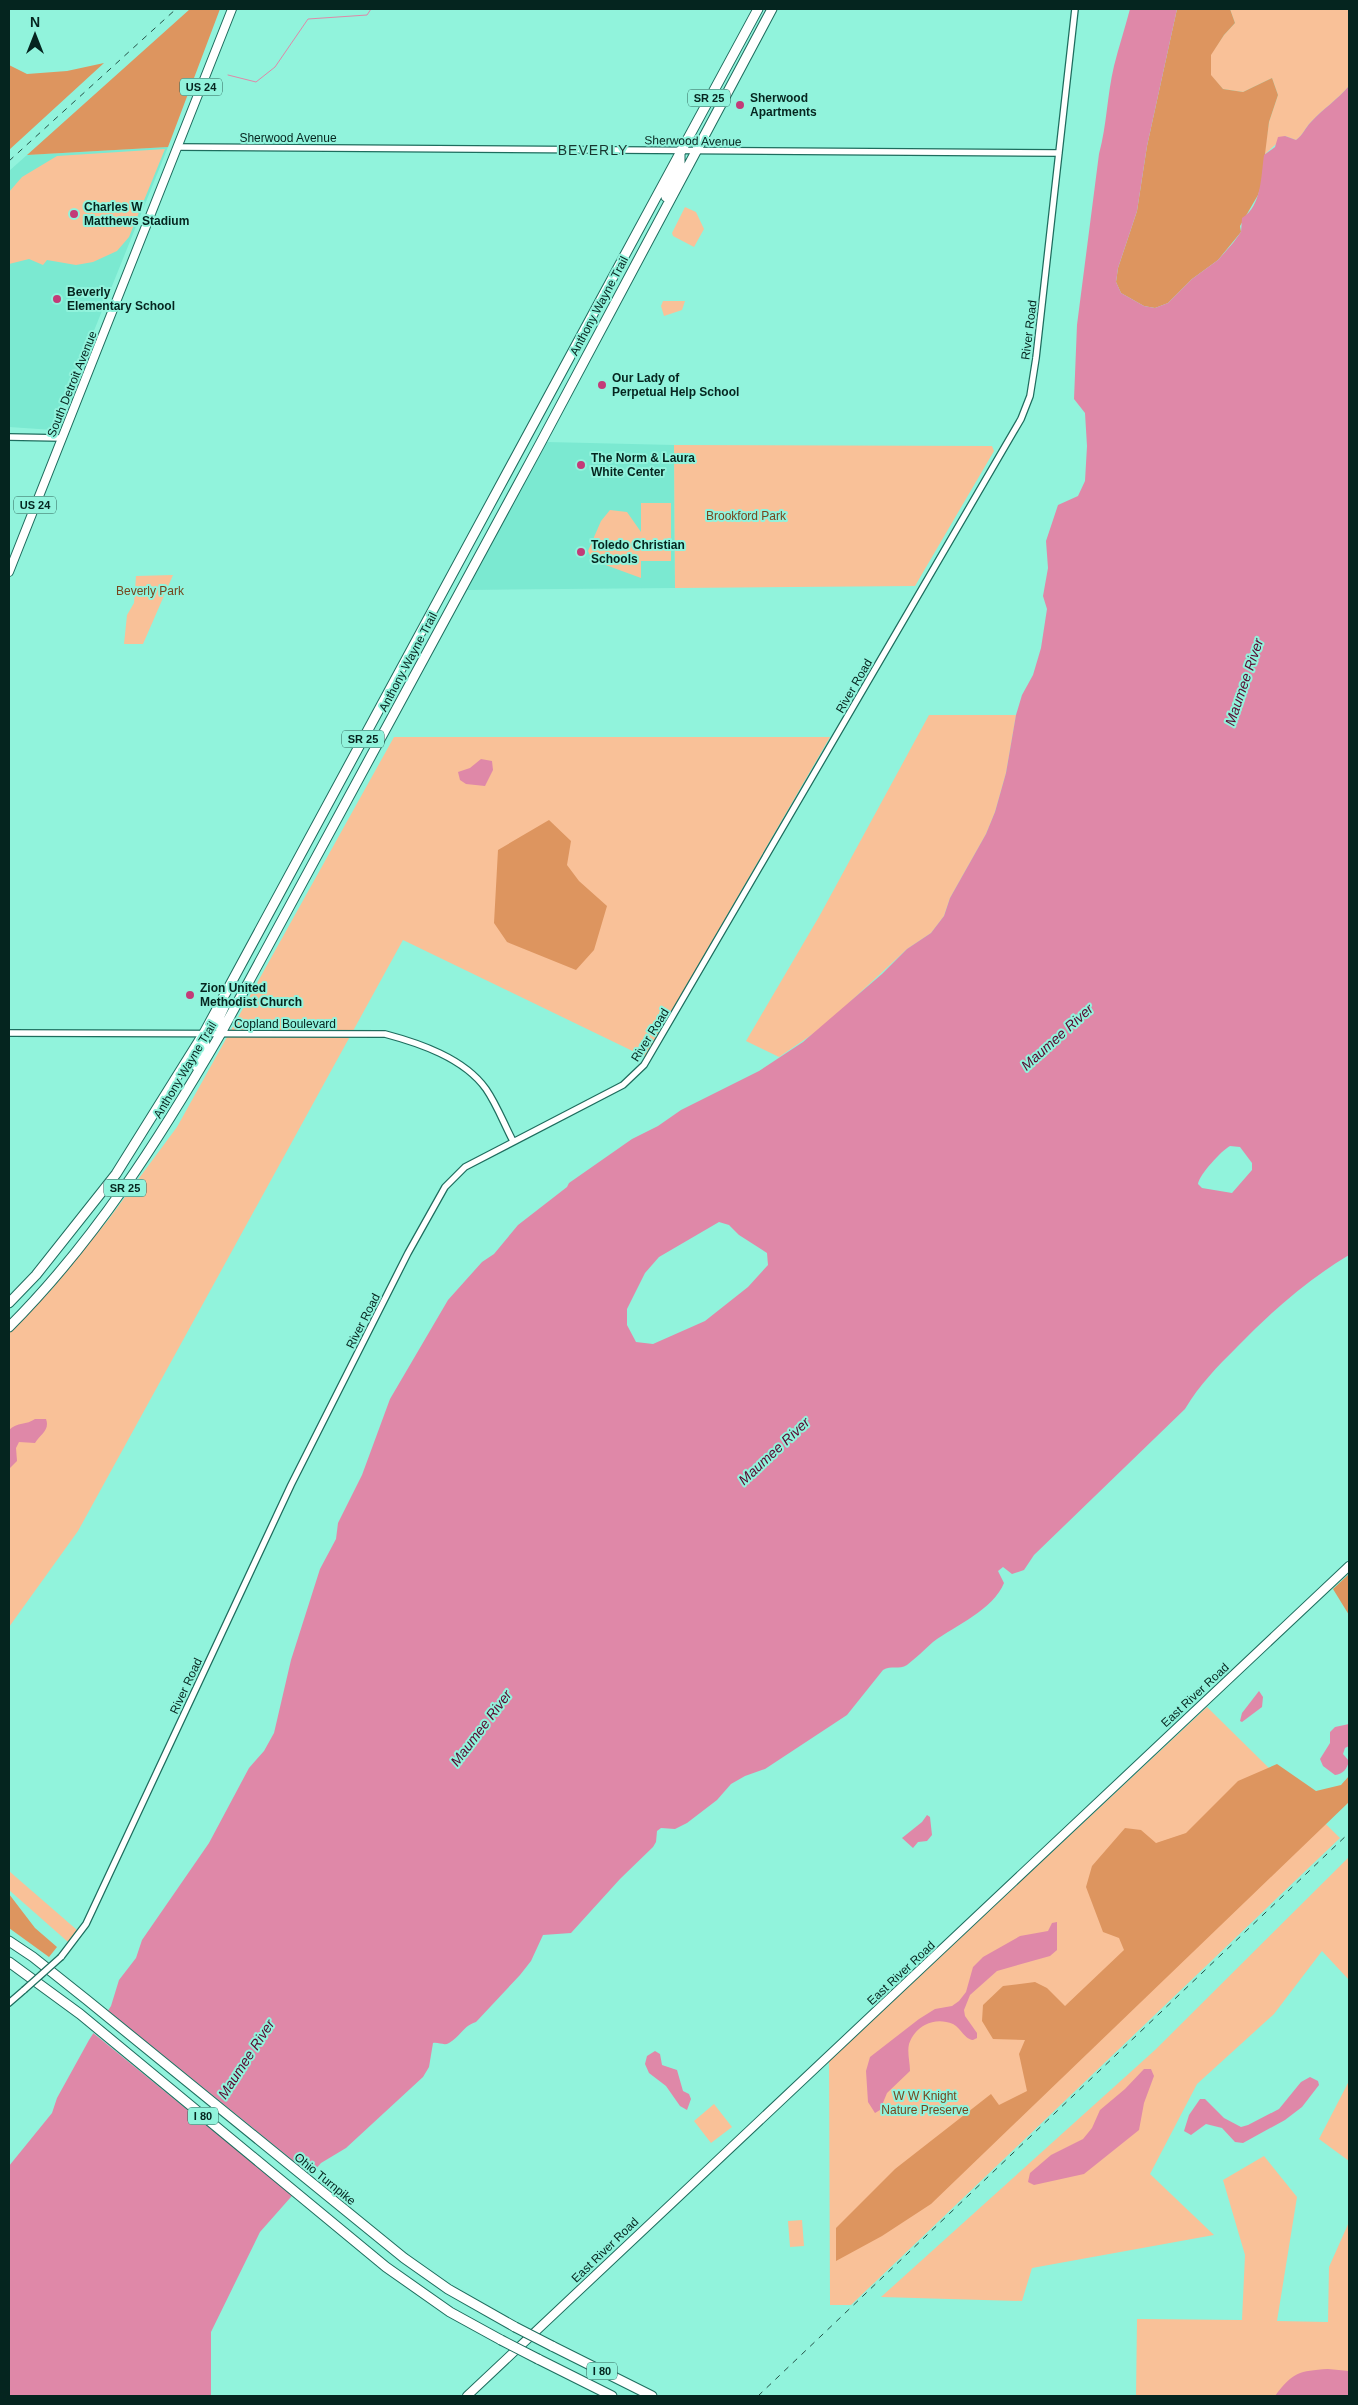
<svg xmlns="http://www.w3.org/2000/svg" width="1358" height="2405" font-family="Arial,sans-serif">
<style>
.built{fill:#7be9d1}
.green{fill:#f9c198}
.forest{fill:#dd955f}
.water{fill:#df88a8;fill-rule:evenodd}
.pier{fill:#91f3dc}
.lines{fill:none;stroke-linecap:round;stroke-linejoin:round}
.stream{stroke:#df88a8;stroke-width:1}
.minor-casing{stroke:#1e6d5e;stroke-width:8}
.major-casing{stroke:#1e6d5e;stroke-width:10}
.highway-casing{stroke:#1e6d5e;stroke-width:11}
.minor{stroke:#fff;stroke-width:5.5}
.major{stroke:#fff;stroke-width:8}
.highway{stroke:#fff;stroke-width:9}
.rail{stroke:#245248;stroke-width:1;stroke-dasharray:6 6;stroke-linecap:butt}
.minor-bridge-casing{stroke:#1e6d5e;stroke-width:8;stroke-linecap:butt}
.highway-bridge-casing{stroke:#1e6d5e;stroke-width:11;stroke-linecap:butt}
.minor-bridge{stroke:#fff;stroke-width:5.5}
.highway-bridge{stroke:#fff;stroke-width:9}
.poi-dot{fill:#c33b78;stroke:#91f3dc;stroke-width:2}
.labels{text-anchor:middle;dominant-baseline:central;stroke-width:4;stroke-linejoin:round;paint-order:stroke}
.shield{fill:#91f3dc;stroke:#2f6358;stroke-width:1}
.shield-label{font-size:11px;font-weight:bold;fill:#05251f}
.poi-label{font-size:12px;font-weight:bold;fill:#05251f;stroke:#91f3dc;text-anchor:start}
.street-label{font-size:12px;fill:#05251f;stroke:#91f3dc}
.park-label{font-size:12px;fill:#76461e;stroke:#91f3dc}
.neighbourhood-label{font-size:14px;letter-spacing:1px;fill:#17362f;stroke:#91f3dc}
.water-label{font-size:14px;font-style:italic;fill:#580a30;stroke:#91f3dc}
</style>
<rect width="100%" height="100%" fill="#91f3dc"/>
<path class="built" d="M168,147l-114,283 -45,-3v-256l18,-16z
M547,442l127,3 1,143 -208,2z"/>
<path class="green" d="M1230,9h119v77c-12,14 -26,23 -38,36 -6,6 -8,13 -15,18l-11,-4 -21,19 5,-33 9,-27 -6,-17 -29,14 -20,-3 -13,-14v-20l14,-20 11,-12z
M165,149l-36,88 -12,14 -24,11 -17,3 -29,-5 -4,5 -14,-6 -20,5v-72l13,-15 35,-21z
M685,207l11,5 8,17 -10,18 -21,-11 -1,-3z
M663,301h22l-3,9 -18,6 -3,-10z
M674,445l318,1 2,5 -79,135 -240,2z
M641,503h30v58h-30v17l-49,-18 -4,-9 13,-30 9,-11 17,2 14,20z
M173,575l-30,69h-19l3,-29 7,-12 2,-27z
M929,715h87l-10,58 -11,39 -9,22 -36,64 -6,18 -13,17 -24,16 -84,78 -44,30 -33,-16 74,-126z
M394,737h436l-185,320 -242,-117 -325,591 -69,96v-294l42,-43 57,-70 69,-93z
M1207,1707l133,131 -489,467h-21l-1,-244z
M1349,1857v123l-27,-29 -48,63 -77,70 -47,90 64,61 -182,33 -10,33 -141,-4 274,-247z
M9,1871l68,59 -9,12 -59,-52z
M1349,2081v80l-30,-22z
M714,2104l18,23 -21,16 -17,-22z
M1264,2156l33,41 -20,124 51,1 1,-55 20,-45v174h-213l1,-77 105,1 3,-65 -22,-75z
M802,2220l2,26 -14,1 -2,-26z"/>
<path class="forest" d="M190,9h30l-52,138 -141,8z
M1177,9h53l5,14 -11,12 -13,20v20l12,14 20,3 29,-14 6,17 -9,27 -8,64 -3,9 -18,31 1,6 -23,28 -26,19 -24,24 -13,5 -11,-2 -23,-13 -5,-11 2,-14 19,-57 10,-65z
M104,63l-95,87v-85l18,9 40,-3z
M549,820l22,21 -4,24 12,16 28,25 -13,44 -18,20 -69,-28 -13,-19 4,-73z
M1349,1574v41l-16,-26z
M1277,1764l39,27 25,-6 8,-9v26l-418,402 -49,32 -46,25v-33l59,-59 96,-75 8,11 28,-14 -8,-37 6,-14 -32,-1 -11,-18 1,-16 20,-19 32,-4 12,6 18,18 59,-56 -5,-12 -16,-6 -17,-45 6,-21 33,-38 16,2 15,13 30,-10 52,-52z
M9,1894l26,34 22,19 -8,10 -40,-29z"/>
<path class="water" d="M1130,9h47l-30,137 -10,65 -19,57 -2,14 5,11 23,13 11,2 13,-5 24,-24 26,-19 15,-17 8,-11 1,-14c20,-12 19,-43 22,-63l11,-8 3,-10 7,-1 11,4c7,-5 9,-12 15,-18 12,-13 26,-22 38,-36v1169c-43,26 -77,56 -112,92 -20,20 -37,37 -52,62l-151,146 -10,15 -12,4 -9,-7 -5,4 6,12c-11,27 -48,42 -71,59 -9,8 -17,16 -26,23 -8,5 -16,0 -24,5l-36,45 -82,54 -20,7 -14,8 -14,16 -30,23 -12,6 -14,-1 -4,3 -1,11 -3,5 -33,32 -49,54 -28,2 -12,26 -11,14 -44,47c-13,4 -16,15 -27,21 -5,3 -10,-1 -16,0l-4,24 -6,10 -77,71 -25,15 -61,69 -49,100v64h-202v-230l43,-53 5,-15 32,-58 22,-34 8,-26 17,-22 6,-18 67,-97 40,-75 15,-17 10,-18 17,-73 29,-91 16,-30 2,-16 24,-48 28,-76 58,-99 34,-38 12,-8 24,-29 49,-38 2,-4 63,-44 26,-13 23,-16 78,-39 44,-29 79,-68 25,-25 24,-16 13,-17 6,-18 36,-64 9,-22 11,-39 10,-58 6,-20 11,-20 8,-27 6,-39 -4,-13 5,-28 -2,-27 12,-36 20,-9 7,-15 2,-35 -2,-33 -11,-14 3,-74 22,-171c8,-29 8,-59 15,-88 5,-20 11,-38 16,-57zM1230,1146l10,1 12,16v7l-20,23 -30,-5 -4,-4c1,-9 24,-34 32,-38zM719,1222l10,3 10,10 28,18 1,12 -20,22 -43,34 -52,23 -17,-2 -9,-17v-16l18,-36 14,-16z
M481,759l11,2 1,9 -8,16 -19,-2 -6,-4 -2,-8 12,-4z
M35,1419h11c4,11 -5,15 -11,24l-16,-1 -3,6 1,13 -8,8v-39c8,-8 18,-5 26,-11z
M1259,1691l4,6 -1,10 -20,15 -2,-1 2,-8z
M1349,1724v22l-4,2 -2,6 6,7c-2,8 -6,13 -14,14l-12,-9 -3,-7 10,-16v-11l5,-5z
M927,1815l3,2 2,18 -5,6 -9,1 -5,6 -11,-10 20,-16z
M1057,1922v28l-7,6 -53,15 -27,24 -6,15 1,6 12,17v5l-4,2c-9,-1 -12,-12 -20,-16 -19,-8 -38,2 -44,20 -2,8 1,19 1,27l-23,22 -7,17 -5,3 -7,-11 -2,-31 4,-14 49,-38 16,-10 17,-3 7,-5 7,-9 7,-25 10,-10 37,-21 28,-5 4,-8z
M655,2051l5,3 2,11 15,5 6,21 6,3 2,5 -4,11 -7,-4 -14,-20 -17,-13 -4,-9 2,-8z
M1144,2069h7l3,7 -10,27 -5,27 -55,44 -50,11 -6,-3 2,-9 21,-18 32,-16 9,-11 8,-18 25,-21z
M1310,2077l8,4 1,4 -17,22 -17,13 -42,23 -8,-1 -13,-14 -16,-4 -15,11 -7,-4 5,-16 11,-16h5l19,19 17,9 7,-2 31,-16 22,-27z
M1328,2369l21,2v25h-74c18,-24 24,-25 53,-27z"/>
<path class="pier" d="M106,2009l206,167 -19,20 -201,-164z"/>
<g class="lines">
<path class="stream" d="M228,75l28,7 19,-15 33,-48 59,-4 4,-6"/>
<defs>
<path id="minor" d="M178,147l881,6
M9,437l53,1
M9,1033l376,1c34,9 79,24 101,55 11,16 18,35 27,52
M61,1957l25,-33 205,-439 117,-232 37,-66 20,-20 158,-82 21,-20 377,-646 9,-23 6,-38 39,-349
M9,2003l15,-13"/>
<path id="major" d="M9,572l223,-563
M467,2396l882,-830"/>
<path id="highway" d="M666,197l14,-32v-14
M221,1033l-2,-15 6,-13
M196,1066l9,-19 -1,-13
M9,1303l27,-28 80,-101 88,-141 554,-1024
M9,1327c86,-86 151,-189 212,-294l319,-589 232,-435
M9,1941l24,16 54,43 317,258 44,31 67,38
M9,1962l71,52 306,253 64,45 51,28
M552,2346l100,50
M538,2359l74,37"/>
</defs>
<use href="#minor" class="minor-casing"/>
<use href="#major" class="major-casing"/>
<use href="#highway" class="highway-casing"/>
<use href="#minor" class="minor"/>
<use href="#major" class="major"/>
<use href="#highway" class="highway"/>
<path class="rail" d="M9,161l167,-152
M758,2396l591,-563"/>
<defs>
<path id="minor-bridge" d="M24,1990l37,-33"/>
<path id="highway-bridge" d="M515,2327l37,19
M501,2340l37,19"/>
</defs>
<use href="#minor-bridge" class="minor-bridge-casing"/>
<use href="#highway-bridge" class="highway-bridge-casing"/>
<use href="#minor-bridge" class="minor-bridge"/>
<use href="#highway-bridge" class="highway-bridge"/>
</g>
<g class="poi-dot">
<circle cx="740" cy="105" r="5"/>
<circle cx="74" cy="214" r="5"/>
<circle cx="57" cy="299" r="5"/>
<circle cx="602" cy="385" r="5"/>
<circle cx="581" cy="465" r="5"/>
<circle cx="581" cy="552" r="5"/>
<circle cx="190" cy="995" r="5"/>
</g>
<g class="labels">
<g class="shield">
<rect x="180" y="78.5" width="42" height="17" rx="4"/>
<rect x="688" y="89.5" width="42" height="17" rx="4"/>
<rect x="14" y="496.5" width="42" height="17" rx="4"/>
<rect x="342" y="730.5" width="42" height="17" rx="4"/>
<rect x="104" y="1179.5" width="42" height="17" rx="4"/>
<rect x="188" y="2107.5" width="30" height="17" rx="4"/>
<rect x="587" y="2362.5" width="30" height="17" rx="4"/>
</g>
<g class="shield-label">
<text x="201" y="87">US 24</text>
<text x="709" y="98">SR 25</text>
<text x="35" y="505">US 24</text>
<text x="363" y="739">SR 25</text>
<text x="125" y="1188">SR 25</text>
<text x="203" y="2116">I 80</text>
<text x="602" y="2371">I 80</text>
</g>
<g class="poi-label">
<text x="750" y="98">Sherwood<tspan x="750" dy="14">Apartments</tspan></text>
<text x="84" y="207">Charles W<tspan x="84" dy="14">Matthews Stadium</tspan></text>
<text x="67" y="292">Beverly<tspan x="67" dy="14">Elementary School</tspan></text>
<text x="612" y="378">Our Lady of<tspan x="612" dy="14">Perpetual Help School</tspan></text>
<text x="591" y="458">The Norm &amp; Laura<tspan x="591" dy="14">White Center</tspan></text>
<text x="591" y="545">Toledo Christian<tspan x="591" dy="14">Schools</tspan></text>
<text x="200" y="988">Zion United<tspan x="200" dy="14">Methodist Church</tspan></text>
</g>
<g class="street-label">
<text x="288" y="138">Sherwood Avenue</text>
<text transform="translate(693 141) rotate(1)">Sherwood Avenue</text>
<text transform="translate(599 306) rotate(-62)">Anthony Wayne Trail</text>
<text transform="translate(1029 330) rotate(-83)">River Road</text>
<text transform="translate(72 384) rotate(-68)">South Detroit Avenue</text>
<text transform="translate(408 662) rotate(-62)">Anthony Wayne Trail</text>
<text transform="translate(854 686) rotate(-60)">River Road</text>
<text x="285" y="1024">Copland Boulevard</text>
<text transform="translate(650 1035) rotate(-58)">River Road</text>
<text transform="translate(185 1070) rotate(-59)">Anthony Wayne Trail</text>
<text transform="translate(363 1321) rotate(-63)">River Road</text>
<text transform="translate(186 1686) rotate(-65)">River Road</text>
<text transform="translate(1195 1695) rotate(-43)">East River Road</text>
<text transform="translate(901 1973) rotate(-43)">East River Road</text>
<text transform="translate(325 2179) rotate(39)">Ohio Turnpike</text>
<text transform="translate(605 2250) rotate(-44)">East River Road</text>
</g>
<g class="park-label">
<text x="746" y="516">Brookford Park</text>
<text x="150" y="591">Beverly Park</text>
<text x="925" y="2096">W W Knight<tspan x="925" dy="14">Nature Preserve</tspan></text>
</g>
<g class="neighbourhood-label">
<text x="593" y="150">BEVERLY</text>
</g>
<g class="water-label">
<text transform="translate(1244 682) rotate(-71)">Maumee River</text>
<text transform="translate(1057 1037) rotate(-42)">Maumee River</text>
<text transform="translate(774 1451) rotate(-43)">Maumee River</text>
<text transform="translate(481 1728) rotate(-53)">Maumee River</text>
<text transform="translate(246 2059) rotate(-57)">Maumee River</text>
</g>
</g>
<rect width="1358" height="2405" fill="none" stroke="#05251f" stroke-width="20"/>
<g transform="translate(35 35)" stroke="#91f3dc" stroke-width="4" paint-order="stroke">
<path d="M0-4L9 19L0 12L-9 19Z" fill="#05251f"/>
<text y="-8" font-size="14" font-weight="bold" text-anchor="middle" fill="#05251f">N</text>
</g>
</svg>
